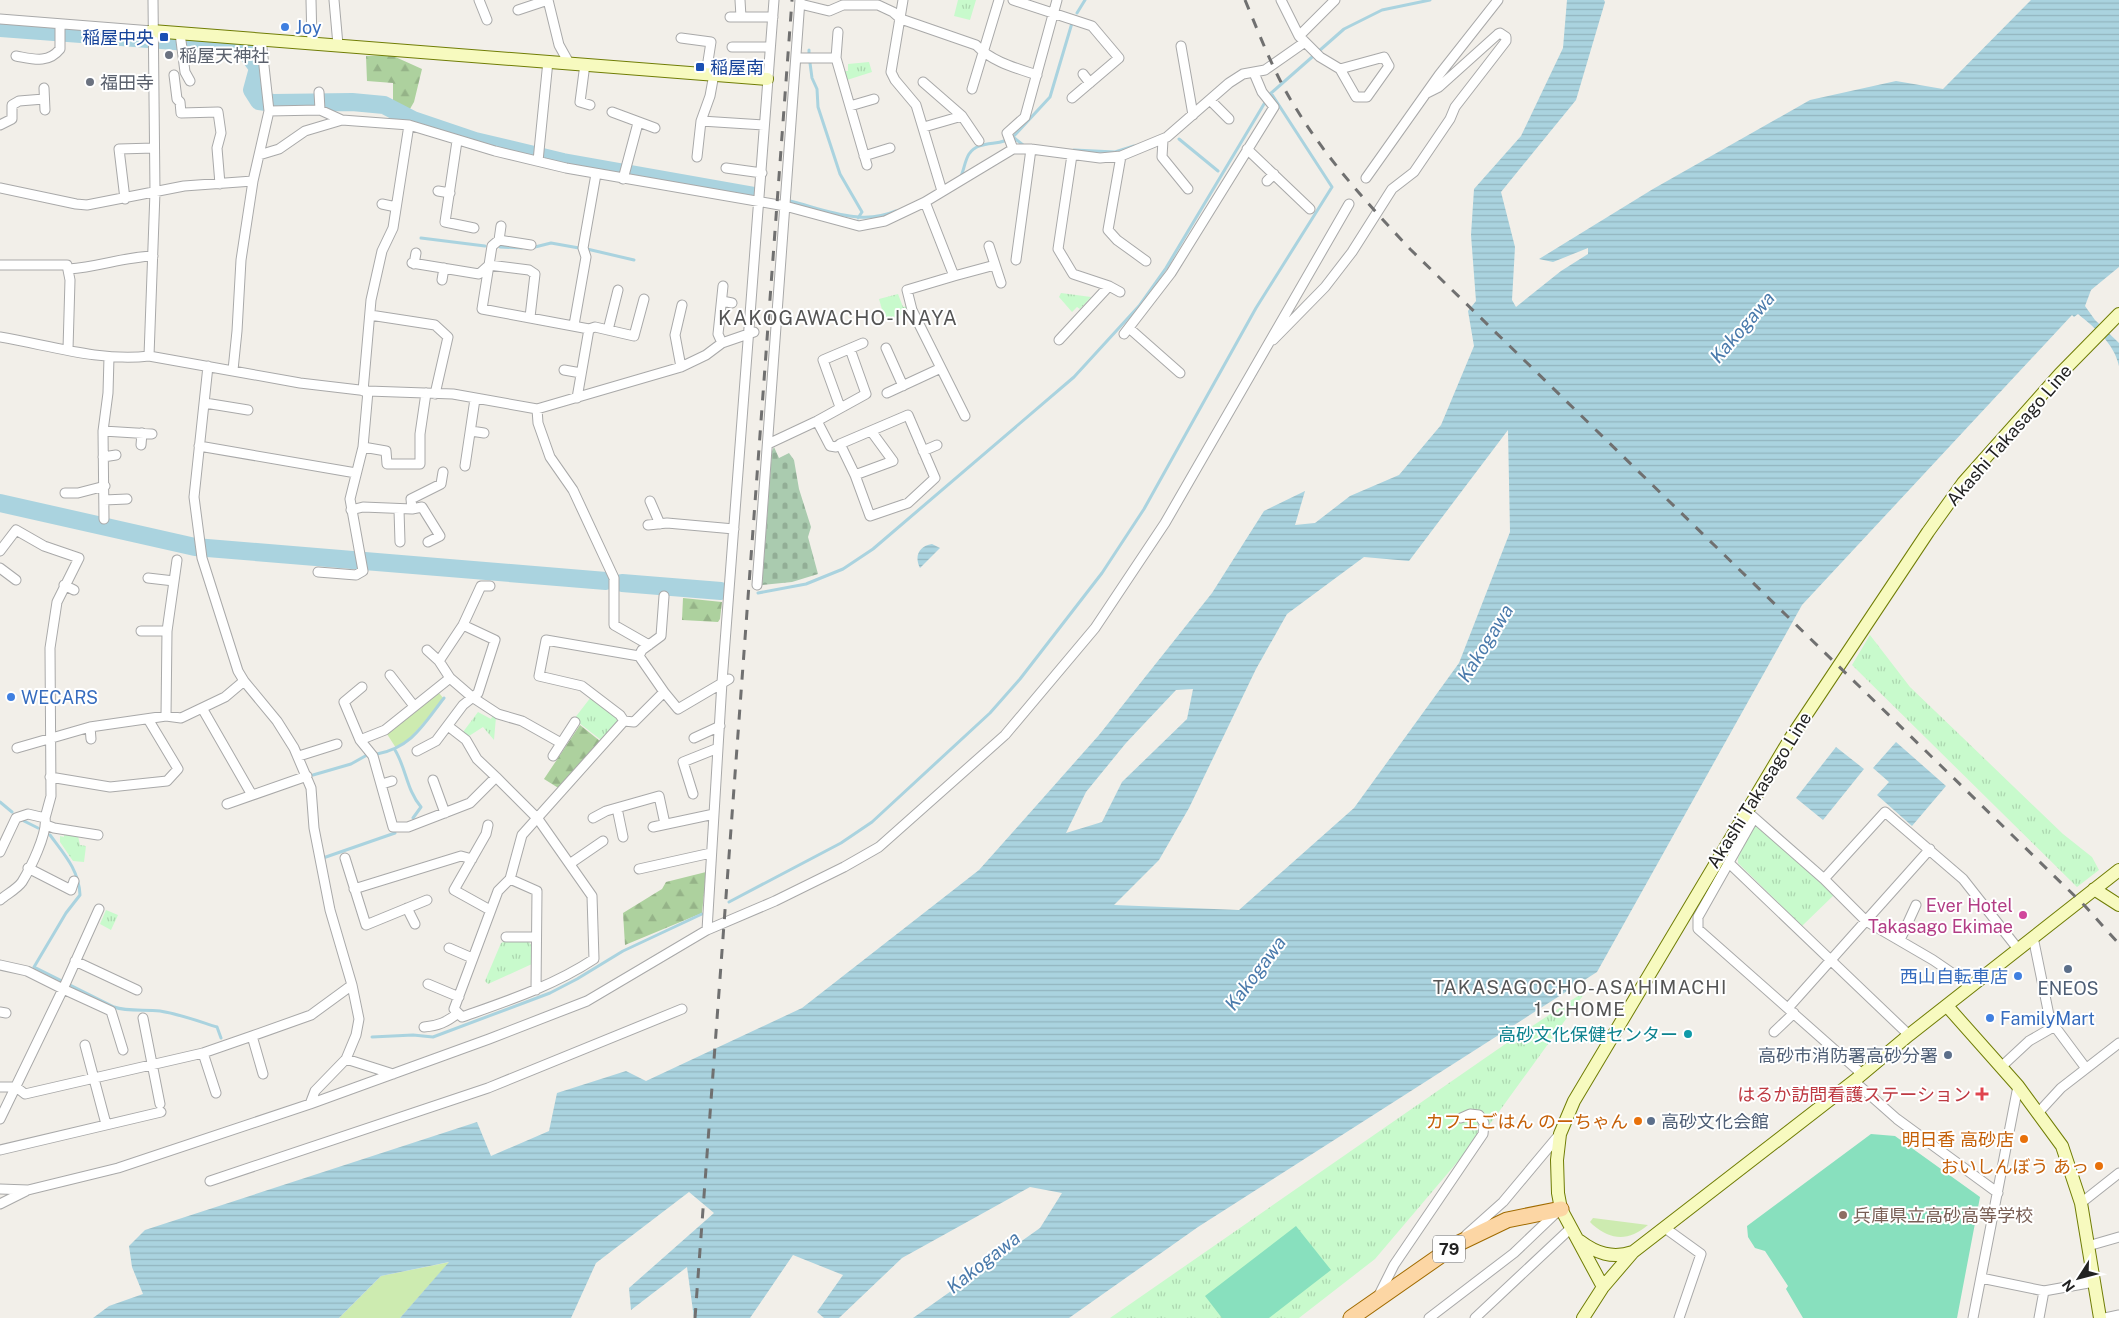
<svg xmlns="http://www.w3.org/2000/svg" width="2119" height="1318" font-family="'Public Sans','Noto Sans JP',sans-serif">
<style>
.grass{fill:#cdebb0}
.forest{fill:url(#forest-firs)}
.cemetery{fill:url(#cemetery-stones)}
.park{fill:url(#park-tufts)}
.pitch{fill:#88e0be}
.water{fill:url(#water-rules);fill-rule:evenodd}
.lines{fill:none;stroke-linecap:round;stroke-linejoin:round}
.stream{stroke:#aad3df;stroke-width:3}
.river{stroke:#aad3df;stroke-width:18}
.street-casing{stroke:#a9a9a9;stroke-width:11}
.secondary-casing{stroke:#707d05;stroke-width:14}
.primary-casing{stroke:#a06b00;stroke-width:17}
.street{stroke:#fff;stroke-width:9}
.secondary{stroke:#f7fabf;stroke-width:12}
.primary{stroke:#fcd6a4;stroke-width:15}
.rail{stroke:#707070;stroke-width:3;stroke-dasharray:10 10;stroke-linecap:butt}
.shop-dot{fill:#3f7fe0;stroke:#fff;stroke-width:2}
.transit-dot{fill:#1a4fb4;stroke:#fff;stroke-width:2}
.worship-dot{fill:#6b7280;stroke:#fff;stroke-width:2}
.hotel-dot{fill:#d1479c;stroke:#fff;stroke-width:2}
.service-dot{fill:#5c6f8a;stroke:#fff;stroke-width:2}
.culture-dot{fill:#0f9aa8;stroke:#fff;stroke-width:2}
.health-dot{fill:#e0444e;stroke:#fff;stroke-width:2}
.food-dot{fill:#e8710a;stroke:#fff;stroke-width:2}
.education-dot{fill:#8d6e63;stroke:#fff;stroke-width:2}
.labels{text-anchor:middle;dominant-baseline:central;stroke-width:4;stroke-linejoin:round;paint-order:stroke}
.shield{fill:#fff;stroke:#646464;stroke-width:1}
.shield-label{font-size:16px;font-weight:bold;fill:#222}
.shop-label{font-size:18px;fill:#366cbe;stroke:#fff;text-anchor:start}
.transit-label{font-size:18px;fill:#164399;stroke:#fff;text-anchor:end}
.worship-label{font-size:18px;fill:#5b616d;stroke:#fff;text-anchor:start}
.street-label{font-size:18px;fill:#222;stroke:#fff}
.hotel-label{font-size:18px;fill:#b23c85;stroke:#fff;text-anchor:end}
.service-label{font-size:18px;fill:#4e5e75;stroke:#fff}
.culture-label{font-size:18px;fill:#0d838f;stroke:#fff;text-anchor:end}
.health-label{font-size:18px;fill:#be3a42;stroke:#fff;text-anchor:end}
.food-label{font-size:18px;fill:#c56008;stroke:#fff;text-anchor:end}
.education-label{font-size:18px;fill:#785e54;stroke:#fff;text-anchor:start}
.water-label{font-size:19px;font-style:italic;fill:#4a7aab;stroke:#fff}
.neighbourhood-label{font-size:19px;letter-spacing:1px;fill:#555;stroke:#fff}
.quarter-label{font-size:20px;letter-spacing:1px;fill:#555;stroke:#fff}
</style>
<defs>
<pattern id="forest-firs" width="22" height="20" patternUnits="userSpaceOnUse" patternTransform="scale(1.25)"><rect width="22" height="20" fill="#add19e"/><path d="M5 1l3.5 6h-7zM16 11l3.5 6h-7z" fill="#95b388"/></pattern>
<pattern id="cemetery-stones" width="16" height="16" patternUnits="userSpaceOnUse" patternTransform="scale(1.25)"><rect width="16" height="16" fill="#aacbaf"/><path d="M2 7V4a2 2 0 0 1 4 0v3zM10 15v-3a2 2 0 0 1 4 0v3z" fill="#92ae96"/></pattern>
<pattern id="park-tufts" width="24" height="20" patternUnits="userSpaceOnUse" patternTransform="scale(1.25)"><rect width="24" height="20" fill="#c8facc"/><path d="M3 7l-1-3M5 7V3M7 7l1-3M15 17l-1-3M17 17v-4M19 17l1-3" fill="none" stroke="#acd6af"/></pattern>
<pattern id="water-rules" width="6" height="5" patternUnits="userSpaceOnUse" patternTransform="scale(1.25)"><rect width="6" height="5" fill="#aad3df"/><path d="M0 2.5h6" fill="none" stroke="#92b5bf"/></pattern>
</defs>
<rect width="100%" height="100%" fill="#f2efe9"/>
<path class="grass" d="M439,693l5,6 -33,38 -15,11 -9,-14z
M1593,1218l55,7c-19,16 -36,16 -55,0l-3,-3z
M450,1262l-50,56h-61l42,-42z"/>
<path class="forest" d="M391,55l31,14 -8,33 -7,12 -14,-3v-28l-26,-2 -1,-25z
M683,598l39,4 -2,17 -2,3 -36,-2z
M580,725l20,16 -40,48 -16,-10z
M706,872l-4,41 -77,32 -2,-32 39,-24 4,-7z"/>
<path class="cemetery" d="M774,447l5,11 10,-5 5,7 5,29 12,38 -3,10 10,37 -26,8 -30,3 10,-134z"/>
<path class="park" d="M958,0h18l-6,20 -16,-4z
M869,62l3,10 -25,8 -3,-9h4v-7z
M1061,293l30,4 -11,12 -3,-2 -5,5 -13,-15z
M898,294l5,13 5,-1 2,7 -25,7 -6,-21z
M1870,635l40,52 153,147 29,23 7,13 -22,17 -225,-222z
M591,697l26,20v6l-16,17 -27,-21z
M478,712l13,7 2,-4 3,2 -2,23 -11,-13 -14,9 -6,-4z
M1758,824l77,70 -33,32 -64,-63v-5l16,-33z
M64,835l14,1 2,9 6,1 -2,16 -11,-1 -13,-19v-6l4,1z
M106,910l12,5 -7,15 -11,-6z
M506,941h22l5,6 -1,17 -44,20 -3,-3 16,-38z
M1587,990l-94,130 -118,139 -76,59h-189l404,-280z"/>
<path class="pitch" d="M1871,1134l24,2 85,61 -23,121h-154l-17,-29 2,-3 -23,-35 -10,-3 -7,-11 -1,-11z
M1296,1226l35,44 -62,48h-47l-17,-22z"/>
<path class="water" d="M1567,0h37l1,2 -29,98 -75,92 14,55 -3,53 4,7 45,-36 27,-17v-6l-35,14 -14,-3 114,-70 157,-89 86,-19 47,8 88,-89h88v267l-28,23 -6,16 10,14 24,23v23c-5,-23 -24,-38 -41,-52l-4,3 -2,-2 -270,290 -205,367 -399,255 -129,91h-156l127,-90 22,-35 -32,-6 -128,71 -63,60h-15l-7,-6 26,-37 -50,-20 -43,63h-56l-7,-51 -56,43 -2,-22 85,-75 -25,-21 -93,71 -25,55h-171l49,-56 -68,14 -42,42h-246l16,-12 34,-12 -11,-27 -3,-21 16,-16 332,-108 14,34 58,-25 8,-38 69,-22 20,10 156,-73 177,-138 120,-135 113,-142 52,-82 41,-20 -10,34 20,-2 35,-27 49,-21 42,-50 33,-79 -6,-35 8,-10 -5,-66 3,-46 47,-53 42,-88zM1508,430l2,102 -51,131 -105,145 -115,102 -125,-5 45,-45 30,-52 67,-139 31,-55 77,-57 45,4zM1193,689l-6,30 -65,63 -20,40 -36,11 20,-41 40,-49 50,-53z
M932,544l8,4 -20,20c-6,-12 -1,-22 12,-24z
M1896,742l50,44 -34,40 -35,-31 12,-13 -16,-14z
M1836,747l28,22 -41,51 -27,-22z"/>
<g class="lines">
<path class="stream" d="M1077,13l8,-13
M809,53v-3
M810,63l2,15 5,11 1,18 22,67 22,38 -4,6
M1270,94l74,-65 38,-19 48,-10
M1013,137l37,-40 22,-74
M1179,139l39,32
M1074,150l41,2 19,-6
M961,176c3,-6 4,-16 8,-22 10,-15 31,-7 44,-17l10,8
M790,201c36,9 71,25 106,10
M421,238l64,8
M500,247l22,1
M531,248l20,-5 28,5
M587,249l47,11
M758,593l48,-9 37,-15 30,-20 201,-172 65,-71 27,-38 101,-169
M395,750c11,18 12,41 26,57l-8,11
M377,754c35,-7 46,-29 67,-56
M313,775l38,-11 16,-9
M0,802l12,10
M24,821l14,7
M50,835c14,19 29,35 30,60l-14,18 -32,54 80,40c14,5 31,2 46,4 19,3 38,10 57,16l4,11
M323,858l72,-25
M729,902l112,-59 31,-21 118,-109 30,-34 82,-106 42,-64 112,-201 76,-121 -61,-94
M372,1037l41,-2 20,2 117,-44 27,-14 46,-28 79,-37"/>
<path class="river" d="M0,28l242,18 16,22 -6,22 7,11 14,2 79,-1 32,3 29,15 62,21 88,21 192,34
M0,503l195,44 411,34
M622,583l99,8"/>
<defs>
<path id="street" d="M311,0l1,43
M334,0l4,45
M479,0l8,20
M548,0l11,45 10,18
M740,0l1,17h32
M903,0l-12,72 4,8 21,25 26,86
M1013,0l79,26 27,32 -47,40
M1281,0l18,36 21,21 20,12 16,28h11l22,-31 -5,-9 -44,12
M800,4l29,7 14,-6h35l15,7 8,7 75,26c16,17 40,23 61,30
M518,10l30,-10
M730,17h11
M0,19l152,12
M180,33l5,39 5,9
M1299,36l36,-36
M681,38l30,4 -5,32
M1181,46l12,69
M732,47h38
M16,56c17,3 32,8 44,-7v-25
M796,58h40l31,107
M836,58l2,-26
M585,64l-5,38 10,3
M1083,74l7,9
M174,75l3,24 3,3 1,11 37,-1 3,21 -4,15 3,36
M923,82l39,34 17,25
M44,88l1,22
M972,89l27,-89
M319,92l1,18
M1210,100l19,19
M850,106l24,-7
M269,111l51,-1 22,10 67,5 86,26 71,17 219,38 74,20 26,-5 40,-19 88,-53h18l69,9 21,-2 46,-19 62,-54 14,-9 22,-4 40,-28
M612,112l43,16
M701,121l63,4
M0,125l12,-6v-14l7,-4 25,-2
M924,127l38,-11
M1163,140l-1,17 26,32
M457,141l-12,81 29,6
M1013,149l-6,-16 18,-16 32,-117
M1247,149l63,60
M259,155l20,-6 26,-18 37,-11
M1072,155l-14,94 15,25 36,12 11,6
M864,156l26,-8
M1121,156l-13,74 9,10 29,21
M697,157l4,-36 9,-25 4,-22
M538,161l10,-100
M726,168l36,5
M1366,178l73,-103 59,-75
M623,179l15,-56
M1267,181l7,-7
M0,188l76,16 11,1 97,-19 69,-5
M438,191l12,2
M125,199l-6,-50 35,-1
M925,202l29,74 -47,14 5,20 53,106
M382,204l14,3
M501,226l-2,14 -7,6 -10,63 107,20 6,-2 39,9 10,-37
M499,240l32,5
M989,246l12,37
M1016,260l15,-111
M412,263l67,11 10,-9 40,5 6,4 -5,43
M414,264l2,-11
M0,265h67l3,15 -2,69
M69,269c29,-2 55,-12 84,-13
M954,276l41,-11
M442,280l2,-12
M722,301l10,2
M370,315l65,10 13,12 -13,57
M574,325l12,-68 -3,-9 13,-74
M1129,328l51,45
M608,330l10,-40
M1124,334l47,-61 103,-166 -12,-15 -8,-19
M0,337c48,8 100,25 149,19l151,27 68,8 85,3 84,15 144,-42 25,-12 16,-12 32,-11
M1059,340l50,-54
M1273,340l52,-53 27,-35 40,-63 22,-17 36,-53 5,-12 51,-66v-4l-6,-4 -2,1 -59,53 -12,6
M722,343l-4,-9 5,-48
M886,348l17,38
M149,356l6,-164 -2,-192
M208,366l-14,131 8,61 36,113 6,10 33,40 17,27 17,40 3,40 16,82 22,75 7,34 -3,16 -10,24 47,15
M681,367l-6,-32 7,-30
M233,370l4,-39 4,-71 12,-79 16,-70 -8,-72
M564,370l17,3
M363,391l8,-91 11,-49 11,-23 16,-103
M887,393l54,-25
M577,398l12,-69
M205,403l43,7
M840,407l-17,-47 40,-17
M537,409l1,14 12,34 23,33 41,88v47l35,20
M817,421l13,25 6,1 4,-3 68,-29 27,63 -27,25 -38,13 -15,-41 -15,-31
M103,431l49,3
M471,431l13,2
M768,444l49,-23 49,-27 -16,-45
M141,445l1,-12
M199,446l157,27
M363,447l23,4 1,13h33v-30l6,-41
M923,451l14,-6
M103,457l13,-2
M465,466l10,-67
M855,475l38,-14 -22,-30
M65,493h13l27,-7
M104,500l23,-1
M650,501l10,23
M412,509l10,-2 18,29 -12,6
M351,510l12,-3 49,2 -1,-10 30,-15 2,-12
M399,510l1,32
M104,519l-1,-88 5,-38 1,-36
M648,525l19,-2 67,6
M0,551l16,-21 28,16 35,12 -22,44 -7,46 1,148 -6,22
M0,568l16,12
M318,572l38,3 7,-4 -13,-72 13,-52 5,-56
M148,578l26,3
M64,585l10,5
M757,585l43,-585
M141,631h26
M427,650l12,11 11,17 22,19 26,17 24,7 39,22
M639,656l3,-6 19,-14 3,-40
M439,661l24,-36 18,-39h9
M390,675l24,31
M362,687l-18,15 16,38 13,16 20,71h15l62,-24 26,-26 42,42 54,77 2,63c-41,27 -87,42 -132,58l-8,-8 44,-118 12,-12 12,-44 102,-114 10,1 30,-30 14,17 51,-30
M202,708l50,87
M166,716l1,-85 10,-71
M624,721l-4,-6 -38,-29 -43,-10 7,-36 93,16 25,36
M448,726l18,14 11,19 19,18
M90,727l1,12
M694,738l26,-12
M360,740l25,-10 65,-52
M17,748l73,-21 76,-11 15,2 44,-21 19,-16
M417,751l19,-10 27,-36 15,-12 17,-53 -32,-15
M299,756l38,-12
M553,756l22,-34
M50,777l60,10 57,-6 11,-12 -30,-50
M433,780l12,33
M382,784l10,-3
M693,794l-10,-32 35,-14
M227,804l80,-28
M617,808l6,29
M1751,815l73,64 42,42 67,39 38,26
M593,818l13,-7 53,-15 6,28
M1754,818l-56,99v12l164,145
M46,825l8,3 44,7
M488,825l-2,9 -32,56 36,20
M653,827l61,-13
M0,852l16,-34 12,-4 17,4c3,15 -15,51 -23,64 -5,7 -15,12 -22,18
M345,858l21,67 61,-25
M571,863l32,-22
M1729,863l180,172
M28,868l43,22 3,-9
M639,869l72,-16
M510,879l27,12 -1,99
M1824,879l61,-67 78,67 55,70
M354,889l107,-33 11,3
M407,908l8,16
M99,909l-36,80 48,22 12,39
M707,930l15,-248 52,-682
M506,937h30
M2033,937l17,83 35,47
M1900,940l16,-35
M449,948l23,10
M75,961l62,29
M0,965l27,6 36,18 -63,130
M428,984l31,13
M1788,1008l142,-159
M0,1012l6,1
M143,1018l17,86
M424,1027c14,-1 23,-5 34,-14
M1774,1032l20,-19
M252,1036l11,38
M85,1045l21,79
M203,1053l13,40
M2001,1067l28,-26 26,-15
M1854,1081l43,38 101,74
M0,1087h16l9,7 178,-41 49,-17 59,-21 41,-30
M310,1104l5,-13 31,-32
M2038,1113l23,-25 58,-45
M0,1150l161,-38
M210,1181l278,-93 194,-79
M0,1189l28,1 90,-22 192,-64 179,-65 98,-38 120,-71 68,-29 69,-34 35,-20 126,-112 90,-107 70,-105 184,-319
M2081,1203l38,-30
M0,1204l26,-13
M1665,1228l36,26 -22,64
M1466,1235l37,-33 56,-67
M2088,1246l31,-9
M1981,1278l63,13 50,-9
M1379,1295l15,-30 89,-131 1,-11 -5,-8 -9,-1 -9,4
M1429,1318l85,-65 44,-42
M1475,1318l96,-90
M1973,1318l45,-232
M2039,1318l5,-27
M2105,1318l14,-3"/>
<path id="secondary" d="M152,31l615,48
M2094,889l25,16
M1947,1006l71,80 44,60 19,57 19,115
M1580,1241c16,12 32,18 53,11
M1603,1287l-42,-78 -3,-16 -1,-33 3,-26 14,-33 216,-362 138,-207 35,-49 97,-109 59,-60
M1583,1318l20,-31 30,-35 221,-171 55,-46 210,-165"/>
<path id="primary" d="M1351,1318l106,-74 50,-24 54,-11"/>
</defs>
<use href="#street" class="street-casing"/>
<use href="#secondary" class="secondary-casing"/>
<use href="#primary" class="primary-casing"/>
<use href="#street" class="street"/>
<use href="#secondary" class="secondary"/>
<use href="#primary" class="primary"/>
<path class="rail" d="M1245,0c16,38 30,76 52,110 32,52 72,95 113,139l675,657 34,38
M695,1318l97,-1318"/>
</g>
<g class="shop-dot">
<circle cx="285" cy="27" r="5"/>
<circle cx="11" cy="697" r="5"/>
<circle cx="2018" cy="976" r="5"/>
<circle cx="1990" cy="1018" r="5"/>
</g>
<g class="transit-dot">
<rect x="159" y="32" width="10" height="10" rx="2.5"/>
<rect x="695" y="62" width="10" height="10" rx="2.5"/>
</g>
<g class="worship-dot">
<circle cx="169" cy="55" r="5"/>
<circle cx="90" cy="82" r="5"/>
</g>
<circle class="hotel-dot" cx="2023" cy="915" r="5"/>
<g class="service-dot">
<circle cx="2068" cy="969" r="5"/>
<circle cx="1948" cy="1055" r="5"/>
<circle cx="1651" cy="1121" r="5"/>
</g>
<circle class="culture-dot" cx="1688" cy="1034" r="5"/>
<path class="health-dot" d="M1979.5 1086.5h5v5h5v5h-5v5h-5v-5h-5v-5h5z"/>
<g class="food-dot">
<circle cx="1638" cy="1121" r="5"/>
<circle cx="2024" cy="1139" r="5"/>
<circle cx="2099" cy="1166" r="5"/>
</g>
<circle class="education-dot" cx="1843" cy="1215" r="5"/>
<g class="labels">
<rect class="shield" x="1433" y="1235.5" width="32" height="27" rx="4"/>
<g class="shield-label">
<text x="1449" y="1249">79</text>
</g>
<g class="shop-label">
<text x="295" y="27">Joy</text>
<text x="21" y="697">WECARS</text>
<text x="2008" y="976" text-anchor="end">西山自転車店</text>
<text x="2000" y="1018">FamilyMart</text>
</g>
<g class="transit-label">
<text x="154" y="37">稲屋中央</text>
<text x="710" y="67" text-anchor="start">稲屋南</text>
</g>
<g class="worship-label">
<text x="179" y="55">稲屋天神社</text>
<text x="100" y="82">福田寺</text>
</g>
<g class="street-label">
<text transform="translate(2009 435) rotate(-49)">Akashi Takasago Line</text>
<text transform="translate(1759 790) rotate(-58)">Akashi Takasago Line</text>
</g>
<g class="hotel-label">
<text x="2013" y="905">Ever Hotel<tspan x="2013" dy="21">Takasago Ekimae</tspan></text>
</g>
<g class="service-label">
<text x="2068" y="988">ENEOS</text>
<text x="1938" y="1055" text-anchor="end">高砂市消防署高砂分署</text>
<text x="1661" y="1121" text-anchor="start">高砂文化会館</text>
</g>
<g class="culture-label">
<text x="1678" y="1034">高砂文化保健センター</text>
</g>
<g class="health-label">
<text x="1971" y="1094">はるか訪問看護ステーション</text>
</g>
<g class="food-label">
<text x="1628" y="1121">カフェごはん のーちゃん</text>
<text x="2014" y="1139">明日香 高砂店</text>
<text x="2089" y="1166">おいしんぼう あっ</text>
</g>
<g class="education-label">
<text x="1853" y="1215">兵庫県立高砂高等学校</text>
</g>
<g class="water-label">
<text transform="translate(1742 327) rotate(-49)">Kakogawa</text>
<text transform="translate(1485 643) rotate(-58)">Kakogawa</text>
<text transform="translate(1255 973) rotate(-53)">Kakogawa</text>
<text transform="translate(983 1262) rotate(-38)">Kakogawa</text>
</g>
<g class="neighbourhood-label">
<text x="1580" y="987">TAKASAGOCHO-ASAHIMACHI<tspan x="1580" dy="22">1-CHOME</tspan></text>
</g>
<g class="quarter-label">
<text x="838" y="318">KAKOGAWACHO-INAYA</text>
</g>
</g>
<g transform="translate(2079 1278) rotate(234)" stroke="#ffffff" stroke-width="4" paint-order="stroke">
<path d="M0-4L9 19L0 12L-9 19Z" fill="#222222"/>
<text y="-8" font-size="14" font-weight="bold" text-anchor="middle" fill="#222222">N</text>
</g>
</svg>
